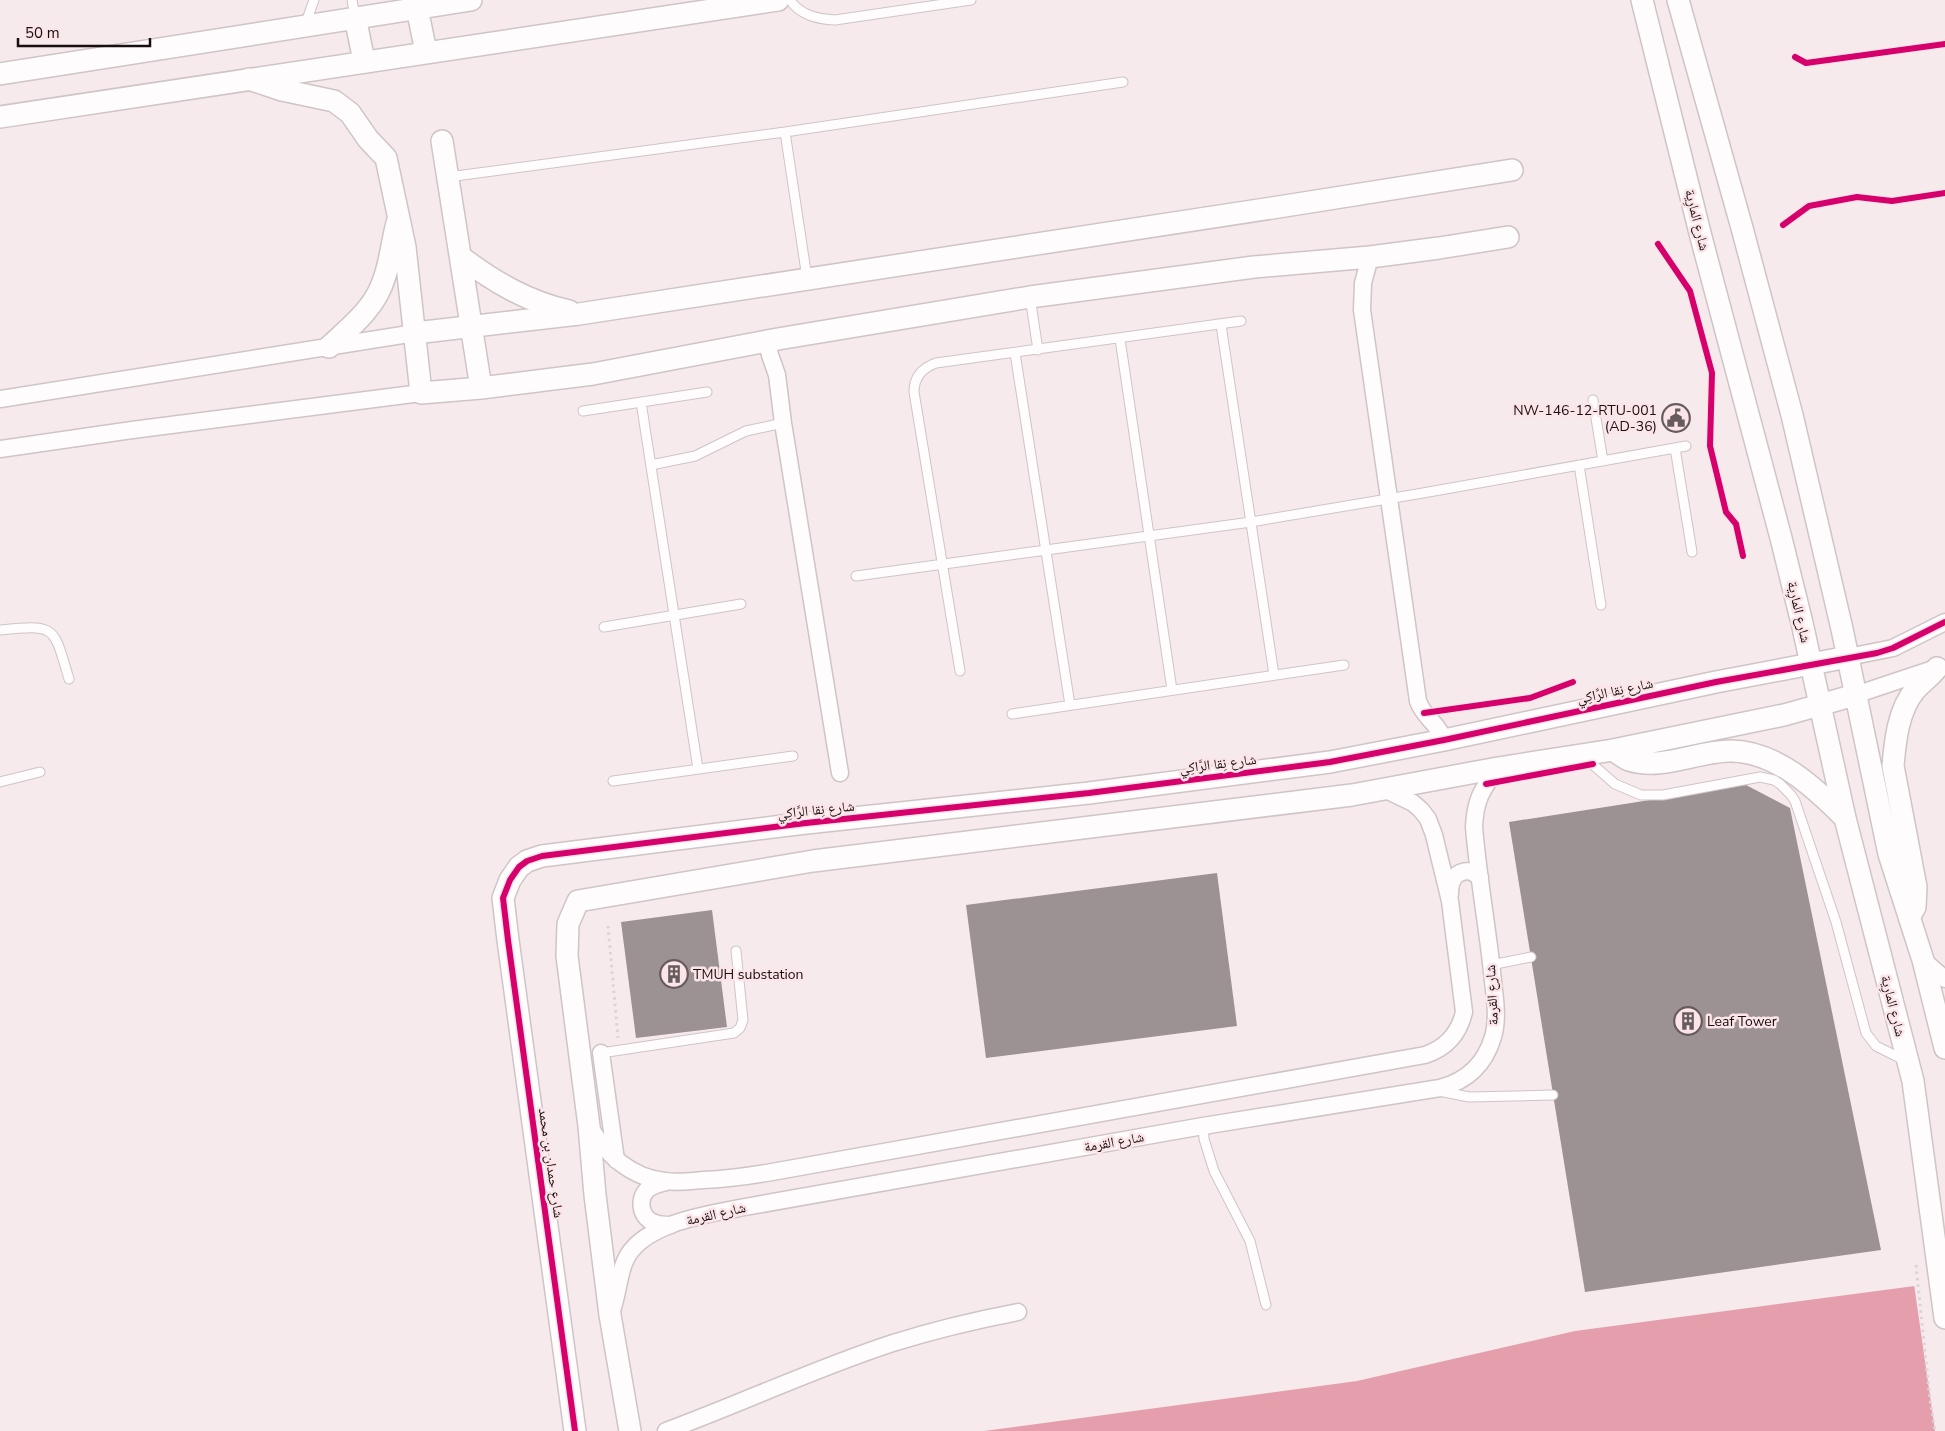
<svg xmlns="http://www.w3.org/2000/svg" width="1945" height="1431" font-family="'Nunito Sans','Noto Naskh Arabic',sans-serif">
<style>
.water{fill:#e59fac}
.pier{fill:#f7eaec}
.building{fill:#9c9193}
.lines{fill:none;stroke-linecap:round;stroke-linejoin:round}
.service-casing{stroke:#cfc4c6;stroke-width:11}
.minor-casing{stroke:#cfc4c6;stroke-width:19}
.tertiary-casing{stroke:#cfc4c6;stroke-width:24}
.path{stroke:#d9d5d6;stroke-width:3;stroke-dasharray:2.5 4;stroke-linecap:butt}
.service{stroke:#fefcfc;stroke-width:9}
.minor{stroke:#fefcfc;stroke-width:16}
.tertiary{stroke:#fefcfc;stroke-width:21}
.cycleway-casing{stroke:#fce5e8;stroke-width:9}
.cycleway{stroke:#d6006c;stroke-width:6}
.labels{text-anchor:middle;dominant-baseline:central;stroke-width:5;stroke-linejoin:round;paint-order:stroke}
.street-label{font-size:14px;fill:#180f11;stroke:#fce5e8}
.poi-label{font-size:14px;fill:#180f11;stroke:#fce5e8;text-anchor:start}
</style>
<rect width="100%" height="100%" fill="#f7eaec"/>
<path class="water" d="M1945,1282v149h-961l373,-50 218,-50z"/>
<path class="pier" d="M1945,1280v151h-10l-21,-147z"/>
<path class="building" d="M1746,785l44,23 91,442 -296,42 -76,-470z
M1217,873l20,153 -251,32 -20,-153z
M712,910l15,117 -91,11 -15,-116z"/>
<g class="lines">
<defs>
<path id="service" d="M352,0l3,17
M790,0c10,15 27,19 45,20l136,-20
M305,25l9,-25
M785,132l22,146
M448,177l337,-45 338,-50
M1030,297l8,53
M1221,325l53,350
M1120,339l52,351
M1015,353l55,352
M1593,400l10,61
M641,402l57,367
M583,411l124,-19
M1675,448l17,104
M651,465l44,-9 51,-25 37,-8
M1579,465l22,140
M856,576l395,-54 172,-29 263,-47
M604,627l137,-23
M0,630c57,-6 53,-4 69,49
M960,671l-46,-279c0,-15 8,-24 22,-29l305,-42
M1012,714l332,-49
M1584,757l31,27 26,11h22l97,-18 14,3 6,4 11,11 4,6 41,121 30,111 10,13 30,15
M613,781l180,-25
M0,782l40,-10
M1491,965l40,-8
M601,1053l133,-20 6,-5 3,-8 -7,-69
M1439,1091l30,6 84,-2
M1203,1126l1,13 10,32 36,70 16,64"/>
<path id="minor" d="M1370,257l-7,26 -1,27 56,391c5,16 21,23 26,39
M767,341l3,14 7,20 6,48 57,350
M0,399l415,-66
M0,449l132,-19 289,-37
M1848,657l45,-9 52,-26
M1855,695l78,-26
M1450,894c0,-14 5,-23 20,-23l10,6
M1923,960l22,19
M601,1053l15,107
M590,1127c16,28 42,51 75,54 12,2 26,0 38,-1 24,-1 46,-4 69,-8l653,-117c21,-7 34,-21 39,-43l-14,-111 -16,-66 -6,-16 -7,-9 -8,-7 -27,-13
M666,1182c-7,2 -14,3 -19,8 -10,10 -6,29 8,33 5,2 11,2 16,2
M611,1313c7,-17 7,-36 14,-52 16,-38 84,-47 120,-54l458,-81 237,-38c27,-7 45,-24 53,-51 6,-20 1,-44 -1,-65 -5,-48 -14,-96 -18,-145 1,-27 8,-38 24,-59
M666,1431c76,-28 150,-63 227,-88 41,-13 83,-23 125,-31"/>
<path id="tertiary" d="M1642,0l59,237 80,301 21,85 43,195 68,263 32,237
M1678,0l64,228 50,187 50,214 47,225 34,106 22,88
M417,8l9,44
M355,17l9,44
M0,74l471,-74
M249,79l33,11 52,11 16,12 18,26 18,19 19,89 16,146 60,-5 112,-14 185,-35 252,-42 224,-30 116,-10 69,-9 69,-11
M0,117l778,-117
M442,141l39,247
M461,257c33,25 67,45 108,54
M415,333l164,-19 693,-106 240,-38
M329,347c17,-16 37,-32 48,-52 12,-21 14,-49 20,-72
M1613,750c5,3 11,8 16,10 34,11 70,-10 103,-9 45,1 83,37 113,67
M1909,917l6,-10 1,-20 -23,-121c2,-24 5,-56 22,-76 7,-8 16,-14 22,-22
M575,1431l-67,-491 -5,-42 7,-18 9,-13 8,-6 15,-5 264,-33 283,-30 241,-31 114,-22 272,-58 132,-25
M630,1431l-20,-116 -15,-120 -6,-69 -22,-170 1,-32 10,-23 235,-40 539,-66 146,-27 115,-18 171,-35 71,-20"/>
</defs>
<use href="#service" class="service-casing"/>
<use href="#minor" class="minor-casing"/>
<use href="#tertiary" class="tertiary-casing"/>
<path class="path" d="M608,926l10,112
M1916,1265l14,135 5,31"/>
<use href="#service" class="service"/>
<use href="#minor" class="minor"/>
<use href="#tertiary" class="tertiary"/>
<defs>
<path id="cycleway" d="M1795,57l11,6 139,-19
M1783,225l26,-19 48,-9 35,4 53,-8
M1658,244l32,47 22,82 -2,73 16,66 10,12 7,32
M1424,713l106,-15 43,-16
M1486,784l107,-20
M575,1431l-67,-491 -5,-42 7,-18 9,-13 8,-6 15,-5 264,-33 283,-30 241,-31 114,-22 272,-58 161,-29 16,-5 52,-26"/>
</defs>
<use href="#cycleway" class="cycleway-casing"/>
<use href="#cycleway" class="cycleway"/>
</g>
<defs>
<symbol id="civic-ring" viewBox="-11 -11 22 22"><circle r="9.5" fill="#fce5e8" stroke="#665c5e" stroke-width="1.5"/><path d="M-.6-6.5H3V-4.5H.6V-3L4-1V1h2V6H-6V1h2V-1L-.6-3ZM-1.2 2.5V6h2.4V2.5Z" fill="#665c5e"/></symbol>
<symbol id="building-ring" viewBox="-11 -11 22 22"><circle r="9.5" fill="#fce5e8" stroke="#665c5e" stroke-width="1.5"/><path d="M-4-6H4V6H1V3H-1V6H-4ZM-2.5-4.3h1.7v1.8h-1.7ZM.8-4.3h1.7v1.8H.8ZM-2.5-1h1.7V.8h-1.7ZM.8-1h1.7V.8H.8Z" fill="#665c5e"/></symbol>
</defs>
<g fill-rule="evenodd">
<use href="#civic-ring" x="1660" y="402" width="32" height="32"/>
<use href="#building-ring" x="658" y="958" width="32" height="32"/>
<use href="#building-ring" x="1672" y="1005" width="32" height="32"/>
</g>
<g class="labels">
<g class="street-label">
<text transform="translate(1697 220) rotate(76)">شارع المارِية</text>
<text transform="translate(1799 612) rotate(77)">شارع المارِية</text>
<text transform="translate(1615 691) rotate(-12)">شارع نِقا الرَّاكِي</text>
<text transform="translate(1218 764) rotate(-7)">شارع نِقا الرَّاكِي</text>
<text transform="translate(816 810) rotate(-6)">شارع نِقا الرَّاكِي</text>
<text transform="translate(1492 995) rotate(-93)">شارع القرمة</text>
<text transform="translate(1893 1006) rotate(76)">شارع المارِية</text>
<text transform="translate(1114 1142) rotate(-10)">شارع القرمة</text>
<text transform="translate(551 1163) rotate(82)">شارع حمدان بن محمد</text>
<text transform="translate(716 1214) rotate(-13)">شارع القرمة</text>
</g>
<g class="poi-label">
<text x="1657" y="410" text-anchor="end">NW-146-12-RTU-001<tspan x="1657" dy="16">(AD-36)</tspan></text>
<text x="693" y="974">TMUH substation</text>
<text x="1707" y="1021">Leaf Tower</text>
</g>
</g>
<path d="M18 38v8h132v-8" fill="none" stroke="#180f11" stroke-width="2.5"/>
<text x="25" y="38" font-size="15" fill="#180f11" stroke="#fce5e8" stroke-width="4" paint-order="stroke">50 m</text>
</svg>
